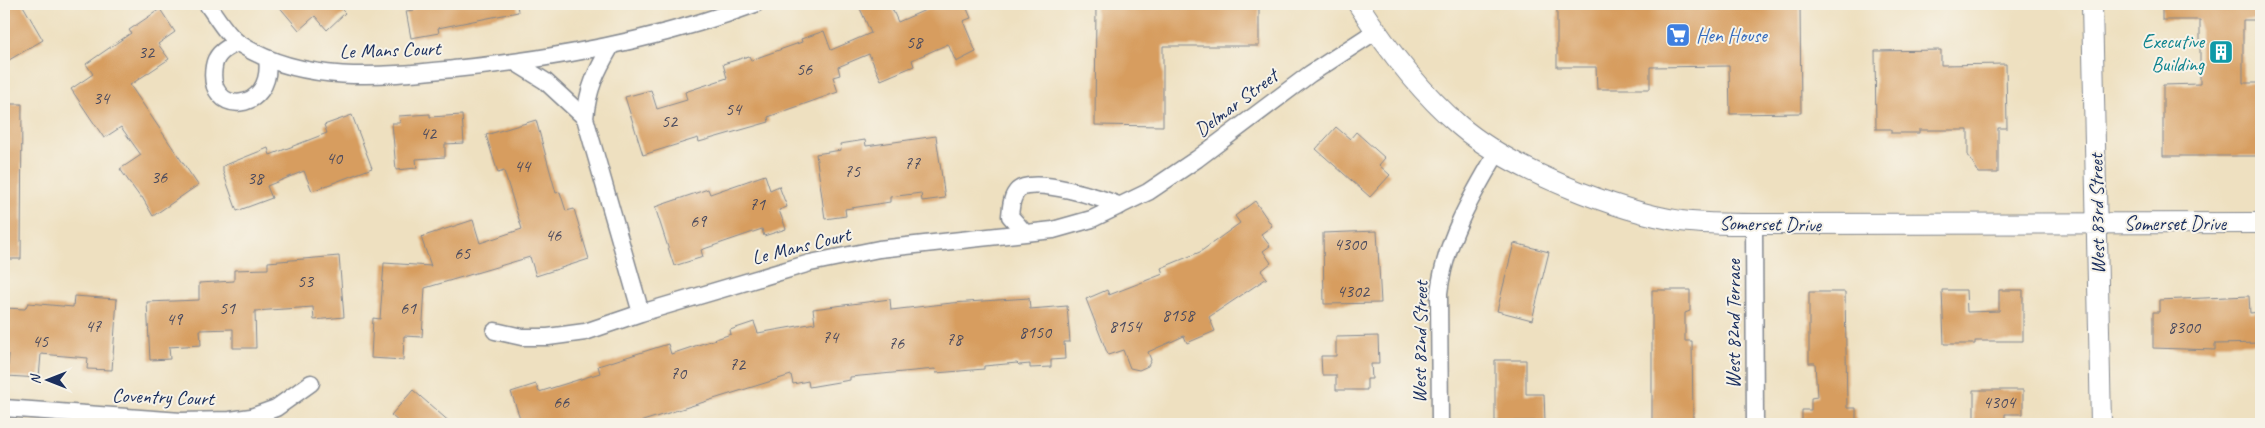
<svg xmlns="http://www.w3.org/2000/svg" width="2265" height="428" font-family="Caveat,sans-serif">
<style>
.building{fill:#d79d5e}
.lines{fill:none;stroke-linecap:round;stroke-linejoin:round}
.minor-casing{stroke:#84888f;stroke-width:19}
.tertiary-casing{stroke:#84888f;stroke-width:22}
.minor{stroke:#fff;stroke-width:16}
.tertiary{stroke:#fff;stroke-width:20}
.labels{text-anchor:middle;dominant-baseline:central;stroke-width:4;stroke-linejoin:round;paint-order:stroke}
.number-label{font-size:18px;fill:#4a4a5e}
.shop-label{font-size:20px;fill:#366cbe;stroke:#f7f3e8;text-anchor:start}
.culture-label{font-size:20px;fill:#0d838f;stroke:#f7f3e8;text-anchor:end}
.street-label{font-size:20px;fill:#1b2f5e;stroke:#f7f3e8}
</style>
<rect width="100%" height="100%" fill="#f7f3e8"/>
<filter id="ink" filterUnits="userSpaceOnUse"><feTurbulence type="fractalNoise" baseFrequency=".02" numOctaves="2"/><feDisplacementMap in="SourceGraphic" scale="10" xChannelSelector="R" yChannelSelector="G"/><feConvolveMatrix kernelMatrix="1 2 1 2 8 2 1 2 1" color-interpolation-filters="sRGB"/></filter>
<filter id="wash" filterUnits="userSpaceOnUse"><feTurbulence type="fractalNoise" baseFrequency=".0096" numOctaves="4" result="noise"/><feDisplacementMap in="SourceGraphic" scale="20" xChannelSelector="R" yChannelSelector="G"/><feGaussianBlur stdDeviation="1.12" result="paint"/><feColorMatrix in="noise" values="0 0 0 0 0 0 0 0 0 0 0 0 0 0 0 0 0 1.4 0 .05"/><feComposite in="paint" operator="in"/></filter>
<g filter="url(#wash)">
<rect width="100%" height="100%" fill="#eee0c0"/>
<g id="blocks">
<path class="building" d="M4,4h18l21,36 -39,23z
M277,4h59l9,9 -18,17 -12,-14 -16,14z
M413,4h104l1,8 -80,16 1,5 -28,5 -5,-27 8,-1z
M858,4h32l8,18 32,-14 -2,-4h37l6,14 -8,3 13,31 -20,10 -8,-18 -36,16 2,6 -33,14 -12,-26 -31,13 2,8 -7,2 5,15 -70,25 1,5 -70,20 -1,-4 -55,17 -18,-58 26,-7 6,19 30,-9 -2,-8 42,-14 -4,-14 26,-8 2,4 51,-18 -1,-3 23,-8 7,19 40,-17z
M1096,4h163v42h-96v80l-68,-1z
M1557,4h243l1,109 -71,1 -1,-48 -79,1v22h-53l-1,-22h-39z
M2162,4h99v16h-18v63h18v73h-98v-71l37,-1v-64h-38z
M160,9l15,23 -17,12 11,15 -39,26 68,100 -45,31 -11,-19h-2l-20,-28 21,-14 -20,-28 -17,11 -33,-49 22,-15 -7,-10 45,-31 -2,-3z
M1941,50v15l65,-1 1,64h-9v45h-19l-11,-18v-25h-49v3h-28v-4h-15l-1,-78z
M4,104h18l-1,155h-17z
M430,114v3l32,-2 2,28 -19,1v13l-29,2 1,9 -21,2 -4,-47h8l-1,-7z
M352,115l20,53 -60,23 -8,-20 -37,15 5,12 -35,13 -14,-39v-6l45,-18 2,7 57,-22 -3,-8z
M536,120l20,73 4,-1 6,19 8,-2 15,50 -53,17 -6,-19 -105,31 -3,49 -18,-1 -1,24 -32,-2 2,-40 7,1 4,-56 47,3 -10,-29 52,-17 7,23 42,-14 -18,-58 -6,2 -12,-38z
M1336,127l14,12 6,-7 29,26 -6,7 11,10 -20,22 -54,-48z
M936,136l9,62 -23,3 -1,-8 -31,4v5l-45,7 1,7 -21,3 -9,-65 25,-4 -1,-6 25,-4 1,6z
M765,175l5,15 9,-4 8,21 -8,3 7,19 -22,7 -2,-7 -61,21 2,7 -29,9 -19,-59 53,-18 2,5z
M1255,201l17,25 -11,8 9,12 -7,5 8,12 -10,8 6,7 -58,39 6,14 -28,12 -3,-7 -36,16 3,8 -3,6 -9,4 -9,-2 -7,-18 -15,5 -22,-56 21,-9 2,5 54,-21 -2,-6 39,-16 40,-29 -5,-7z
M1377,231l4,72 -57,1 -1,-71z
M1514,243l35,9 -17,68 -35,-9z
M339,256l5,61 -30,3 -1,-13 -58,4 1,37h-23v-19l-33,1 1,15 -32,2 1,12 -20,1 -3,-58 52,-2v-17l35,-2v-11l34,-1v-7z
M1652,290h38v21l-5,2v28h7l1,78h-12v5h-29z
M1942,290h24l1,22 32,-1v-21h24v51h-48v3h-31z
M1809,292h36l2,116h9v16h-54v-14h9v-12l6,-1 -2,-34h-6z
M74,296l43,3 -5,71 -25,-1 1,-11 -47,-4 -2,24 -32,-2 2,-21h-5v-47l21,1 3,-6 45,4z
M2249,296l1,17 11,-1v31l-46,1v6l-62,-2v-36h6v-12z
M1029,298l1,11 37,-3 3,36h-6l1,17 -14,1v7l-21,1v-4l-11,1 -2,-2 -33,3v3l-48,4 -1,-4 -85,8v3l-41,7 -1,-6 -15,3 -2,-9 -158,49h-111l-11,-32 25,-8 3,8 61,-19 -2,-7 70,-22 3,10 60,-20 -1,-4 24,-8 4,11 57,-10 -2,-14 77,-10 1,11 61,-7z
M1378,336l1,28h-8l1,15h-5v11h-31v-15h-14l-1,-19h15v-19z
M1495,360h31v34h18l1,27h-50z
M413,390l39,34h-51l-10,-9z
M1974,390h49v24h-18v10h-31z"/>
</g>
</g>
<g filter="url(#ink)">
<use href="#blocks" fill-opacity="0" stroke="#84888f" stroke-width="1"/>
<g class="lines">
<defs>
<path id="minor" d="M207,4c9,12 20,32 33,40 62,41 144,32 214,25 102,-10 204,-29 301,-65
M238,43c-11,4 -22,10 -24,23 -9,52 61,48 53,-8
M611,46c-15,26 -23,42 -26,72l56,195
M516,63l29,18 40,37
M1754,224l1,200
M1025,233l-15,-17c1,-9 1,-19 8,-26 15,-14 85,8 102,16
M495,331l27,6h26l37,-5 56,-19 169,-50 69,-14 174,-19 39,-11 56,-27 49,-33 113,-85 66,-43
M4,408l177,13 49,-1 21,-3 25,-9 35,-25
M1440,424l-1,-131c6,-52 32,-96 58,-140"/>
<path id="tertiary" d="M1358,4c28,43 62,88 102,122 50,43 156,85 221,95 24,3 49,3 73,3l507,-1
M2092,4l9,420"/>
</defs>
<use href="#minor" class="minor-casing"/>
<use href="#tertiary" class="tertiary-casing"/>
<use href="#minor" class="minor"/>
<use href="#tertiary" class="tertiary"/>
</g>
</g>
<defs>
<symbol id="supermarket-square" viewBox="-11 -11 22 22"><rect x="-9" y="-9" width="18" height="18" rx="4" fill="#3f7fe0" stroke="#f7f3e8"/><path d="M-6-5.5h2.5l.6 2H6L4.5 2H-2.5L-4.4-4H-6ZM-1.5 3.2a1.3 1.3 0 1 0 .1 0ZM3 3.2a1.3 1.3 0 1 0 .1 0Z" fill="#fff"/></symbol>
<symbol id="building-square" viewBox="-11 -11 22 22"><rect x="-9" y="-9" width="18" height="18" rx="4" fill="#0f9aa8" stroke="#f7f3e8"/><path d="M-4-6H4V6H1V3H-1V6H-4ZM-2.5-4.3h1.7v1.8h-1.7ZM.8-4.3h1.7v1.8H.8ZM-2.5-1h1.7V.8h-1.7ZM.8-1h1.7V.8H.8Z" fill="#fff"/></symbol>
</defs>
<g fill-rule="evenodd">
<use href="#supermarket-square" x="1664" y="21" width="28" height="28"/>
<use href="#building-square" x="2207" y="38" width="28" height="28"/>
</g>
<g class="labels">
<g class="number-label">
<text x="914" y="42">58</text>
<text x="146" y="52">32</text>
<text x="804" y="69">56</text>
<text x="101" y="98">34</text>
<text x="733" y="109">54</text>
<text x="669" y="121">52</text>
<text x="428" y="133">42</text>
<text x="334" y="158">40</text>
<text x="912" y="163">77</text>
<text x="522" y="166">44</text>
<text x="852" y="171">75</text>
<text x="159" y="177">36</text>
<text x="255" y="178">38</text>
<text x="757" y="204">71</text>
<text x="698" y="221">69</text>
<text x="553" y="235">46</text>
<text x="1350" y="244">4300</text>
<text x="462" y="253">65</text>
<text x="305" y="281">53</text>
<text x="1353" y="291">4302</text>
<text x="227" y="308">51</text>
<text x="408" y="308">61</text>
<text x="1178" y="315">8158</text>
<text x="174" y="319">49</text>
<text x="93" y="326">47</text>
<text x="1125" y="326">8154</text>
<text x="2184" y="327">8300</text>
<text x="1035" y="332">8150</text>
<text x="830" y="337">74</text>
<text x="954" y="339">78</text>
<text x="40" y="341">45</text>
<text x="896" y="343">76</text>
<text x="737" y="364">72</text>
<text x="678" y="373">70</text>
<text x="561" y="402">66</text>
<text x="1999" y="402">4304</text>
</g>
<g class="shop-label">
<text x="1696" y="35">Hen House</text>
</g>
<g class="culture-label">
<text x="2204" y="41">Executive<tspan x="2204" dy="23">Building</tspan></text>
</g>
<g class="street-label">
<text transform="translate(390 50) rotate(-2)">Le Mans Court</text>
<text transform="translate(1236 103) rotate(-37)">Delmar Street</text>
<text transform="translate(2097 214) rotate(-91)">West 83rd Street</text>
<text x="2175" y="223">Somerset Drive</text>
<text transform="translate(1770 224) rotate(1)">Somerset Drive</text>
<text transform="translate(801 246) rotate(-14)">Le Mans Court</text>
<text transform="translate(1733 324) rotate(-90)">West 82nd Terrace</text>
<text transform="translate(1420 342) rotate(-89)">West 82nd Street</text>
<text transform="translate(163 397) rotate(2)">Coventry Court</text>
</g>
</g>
<rect width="2265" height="428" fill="none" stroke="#f7f3e8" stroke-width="20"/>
<g transform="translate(48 380) rotate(270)" stroke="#f7f3e8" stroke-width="4" paint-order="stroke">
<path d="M0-4L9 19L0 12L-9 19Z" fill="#1b2f5e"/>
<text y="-8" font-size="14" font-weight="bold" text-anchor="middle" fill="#1b2f5e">N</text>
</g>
</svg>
